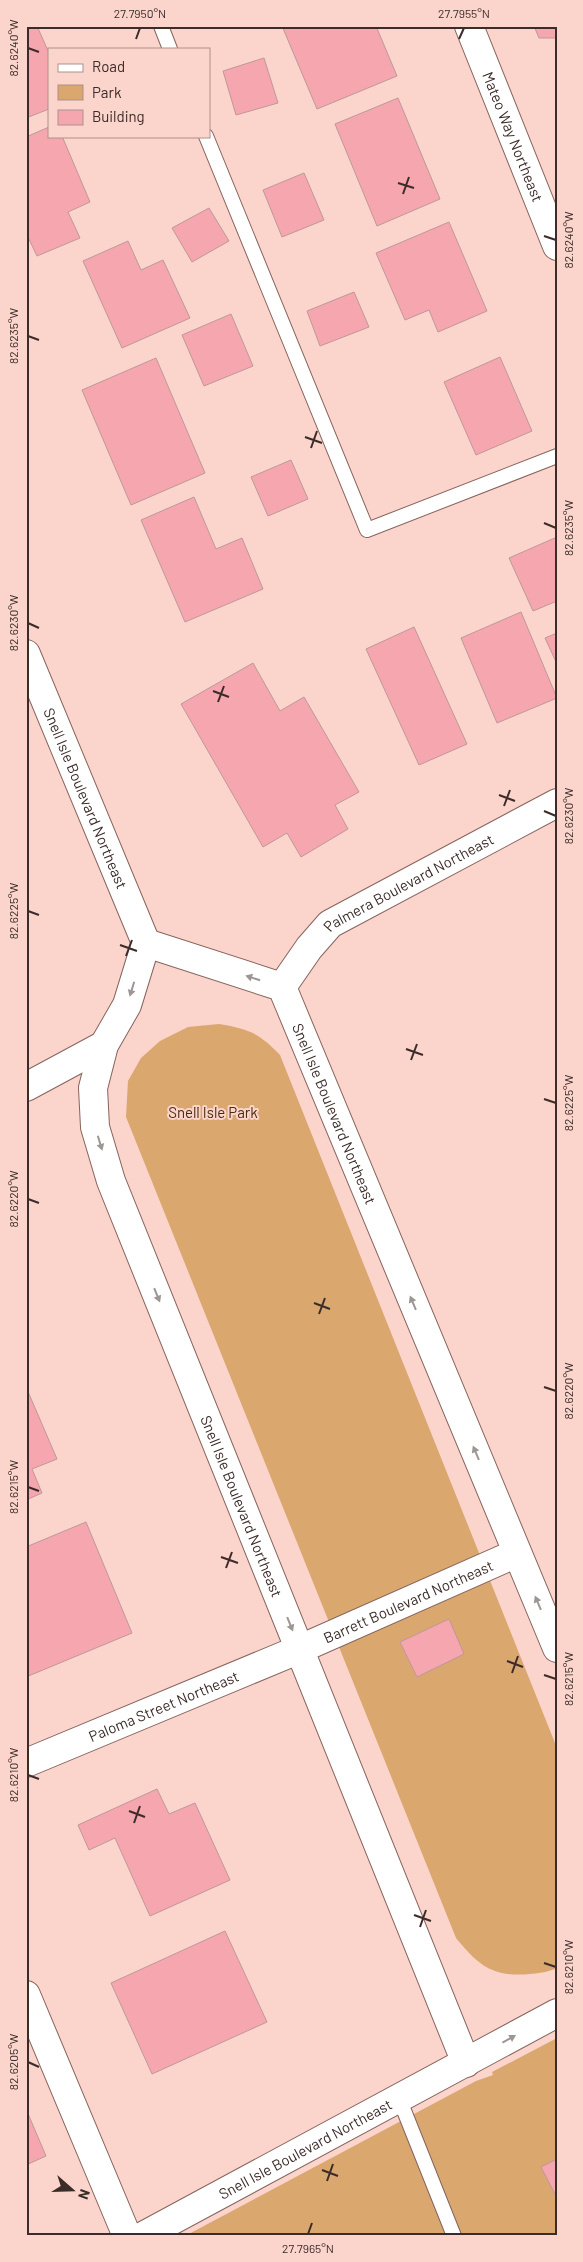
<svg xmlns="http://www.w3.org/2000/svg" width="583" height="2262" font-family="Barlow,sans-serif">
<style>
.green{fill:#daa76f}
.building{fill:#f6a6af;stroke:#be989b}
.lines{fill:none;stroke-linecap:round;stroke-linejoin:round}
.lane-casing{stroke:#86645d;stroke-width:16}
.street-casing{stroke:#86645d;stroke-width:30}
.secondary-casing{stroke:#86645d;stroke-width:30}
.lane{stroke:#fff;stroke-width:14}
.street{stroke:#fff;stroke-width:28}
.secondary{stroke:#fff;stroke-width:28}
.oneway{fill:#9d9694}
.ticks{fill:none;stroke:#3b2c29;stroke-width:2}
.labels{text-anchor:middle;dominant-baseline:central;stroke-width:4;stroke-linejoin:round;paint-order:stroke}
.street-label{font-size:15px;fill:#3b2c29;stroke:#fbd4cc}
.park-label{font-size:15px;fill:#482d0d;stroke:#fbd4cc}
.neatline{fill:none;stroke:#3b2c29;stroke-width:2}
.ticks-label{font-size:12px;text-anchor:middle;fill:#3b2c29}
</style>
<rect width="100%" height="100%" fill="#fbd4cc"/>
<path class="green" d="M219,1024c30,5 40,9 61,31l277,693v220c-14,7 -48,9 -62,3 -17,-6 -28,-20 -39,-33l-330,-821 2,-36 13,-23 19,-17 28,-14z
M557,2038v198h-372l291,-155 17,-6 -1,-3z"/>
<path class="building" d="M26,26h11l12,27v56l-23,9z
M282,26h94l21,50 -80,33z
M534,26h23v12h-18z
M264,58l14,45 -42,12 -13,-44z
M398,98l42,101 -63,27 -42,-102z
M49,127v9h13l28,66 -22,10 12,26 -43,18 -11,-23v-96z
M304,173l20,47 -42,17 -19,-47z
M209,208l20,33 -37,21 -20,-34z
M449,222l38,89 -49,21 -9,-22 -24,10 -29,-67z
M128,241l13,29 22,-10 27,58 -68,30 -39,-87z
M354,292l15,35 -49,19 -13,-35z
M231,314l22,52 -49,20 -22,-51z
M500,357l32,74 -56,24 -32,-73z
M156,358l49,115 -74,32 -49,-115z
M291,460l17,39 -40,17 -17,-39z
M194,497l22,52 26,-11 21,51 -78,33 -44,-102z
M557,537v64l-24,10 -24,-53z
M521,612l36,86 -60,25 -36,-85z
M414,627l53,117 -48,21 -53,-116z
M557,633v31l-12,-26z
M253,663l27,48 24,-14 55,95 -24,13 13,24 -47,28 -14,-24 -24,14 -82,-143z
M26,1387l31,72 -25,10 10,24 -16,7z
M86,1522l46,111 -106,44v-130z
M449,1619l15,35 -47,23 -17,-35z
M157,1789l12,25 26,-11 35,77 -80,36 -35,-78 -26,12 -11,-25z
M225,1931l42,91 -115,52 -41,-91z
M26,2109l20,47 -20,9z
M557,2159v39l-16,-31z"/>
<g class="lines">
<defs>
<path id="lane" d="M161,26l9,23
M206,136l161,394 190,-74
M399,2098l55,138"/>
<g id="street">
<path id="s1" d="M469,26l88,220"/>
<path id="s2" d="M282,987l27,-39 21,-24 227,-121"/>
<path d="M26,1087l78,-42"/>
<path id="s3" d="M26,1763l274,-114 217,-96"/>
<path d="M26,1995l101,241"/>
</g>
<g id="secondary">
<path id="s4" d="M26,654l120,289 -19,62 -23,40 -11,43 2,39 16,54 355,882"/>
<path id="s5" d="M146,943l136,44 275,661"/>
<path id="s6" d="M143,2236l414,-223"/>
</g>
</defs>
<use href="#lane" class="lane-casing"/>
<use href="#street" class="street-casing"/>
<use href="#secondary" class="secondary-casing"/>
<use href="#lane" class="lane"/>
<use href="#street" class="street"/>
<use href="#secondary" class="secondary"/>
</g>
<defs><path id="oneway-solid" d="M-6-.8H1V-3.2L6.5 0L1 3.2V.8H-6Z" transform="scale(1.25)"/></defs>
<g class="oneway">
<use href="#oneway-solid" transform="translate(253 978) rotate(-162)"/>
<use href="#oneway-solid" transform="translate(132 989) rotate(107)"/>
<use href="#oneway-solid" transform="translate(100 1143) rotate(73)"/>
<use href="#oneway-solid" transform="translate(157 1295) rotate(68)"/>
<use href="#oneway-solid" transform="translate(413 1303) rotate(-113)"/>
<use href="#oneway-solid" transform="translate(476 1453) rotate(-113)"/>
<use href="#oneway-solid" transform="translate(538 1603) rotate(-113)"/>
<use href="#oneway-solid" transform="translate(290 1624) rotate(68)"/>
<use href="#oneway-solid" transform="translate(509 2039) rotate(-29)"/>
</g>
<path class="ticks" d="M136,39l4,-11M459,39l5,-11M28,48l11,4M398,183l16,5M403,194l6,-17M544,236l12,4M28,336l11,4M305,437l17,6M311,448l6,-17M544,523l12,5M28,623l11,5M213,691l16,6M218,702l6,-16M499,795l16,6M504,806l6,-16M544,811l12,5M28,911l11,4M120,945l17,6M126,956l6,-16M406,1049l17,6M411,1060l6,-16M544,1099l12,4M28,1199l11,4M314,1303l16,6M319,1314l6,-16M544,1387l12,4M28,1487l11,4M221,1557l17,6M226,1568l6,-16M507,1661l16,6M512,1673l6,-17M544,1675l12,4M28,1775l11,4M129,1811l16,6M134,1823l6,-17M414,1915l17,6M420,1927l6,-17M544,1963l12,4M28,2062l11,5M322,2170l16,6M327,2181l6,-17M308,2234l4,-11"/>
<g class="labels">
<g class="street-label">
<text stroke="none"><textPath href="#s1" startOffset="119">Mateo Way Northeast</textPath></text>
<text stroke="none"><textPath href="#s4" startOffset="156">Snell Isle Boulevard Northeast</textPath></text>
<text stroke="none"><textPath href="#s2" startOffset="168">Palmera Boulevard Northeast</textPath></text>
<text stroke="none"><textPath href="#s5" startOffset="280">Snell Isle Boulevard Northeast</textPath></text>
<text stroke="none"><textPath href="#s4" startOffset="914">Snell Isle Boulevard Northeast</textPath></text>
<text stroke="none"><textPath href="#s3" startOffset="415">Barrett Boulevard Northeast</textPath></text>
<text stroke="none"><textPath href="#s3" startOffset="149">Paloma Street Northeast</textPath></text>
<text stroke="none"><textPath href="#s6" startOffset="184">Snell Isle Boulevard Northeast</textPath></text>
</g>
<g class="park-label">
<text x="213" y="1112">Snell Isle Park</text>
</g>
</g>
<rect width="583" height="2262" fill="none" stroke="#fbd4cc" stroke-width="55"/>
<rect x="48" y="48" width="162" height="90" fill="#fbd4cc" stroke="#ae918b"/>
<rect x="58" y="64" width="25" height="8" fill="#ffffff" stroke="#ae918b"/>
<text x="92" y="72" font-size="15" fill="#3b2c29">Road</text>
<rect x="58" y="85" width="25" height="15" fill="#daa76f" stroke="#ae918b"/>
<text x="92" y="98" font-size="15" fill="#3b2c29">Park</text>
<rect x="58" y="110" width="25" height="15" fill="#f6a6af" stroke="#ae918b"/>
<text x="92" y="122" font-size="15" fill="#3b2c29">Building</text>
<g transform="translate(72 2190) rotate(110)" stroke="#fbd4cc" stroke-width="4" paint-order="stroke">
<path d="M0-4L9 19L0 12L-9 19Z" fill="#3b2c29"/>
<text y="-8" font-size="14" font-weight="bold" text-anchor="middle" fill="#3b2c29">N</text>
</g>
<rect x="28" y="28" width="528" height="2206" class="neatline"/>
<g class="ticks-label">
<text x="140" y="18">27.7950°N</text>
<text x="464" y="18">27.7955°N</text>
<text transform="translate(14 48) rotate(-90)" y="4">82.6240°W</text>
<text transform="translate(569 240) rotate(-90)" y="4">82.6240°W</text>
<text transform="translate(14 336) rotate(-90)" y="4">82.6235°W</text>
<text transform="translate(569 528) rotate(-90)" y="4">82.6235°W</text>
<text transform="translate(14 623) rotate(-90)" y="4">82.6230°W</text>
<text transform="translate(569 816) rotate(-90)" y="4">82.6230°W</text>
<text transform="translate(14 911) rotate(-90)" y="4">82.6225°W</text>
<text transform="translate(569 1103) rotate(-90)" y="4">82.6225°W</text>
<text transform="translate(14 1199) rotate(-90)" y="4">82.6220°W</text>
<text transform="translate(569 1391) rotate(-90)" y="4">82.6220°W</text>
<text transform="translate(14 1487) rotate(-90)" y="4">82.6215°W</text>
<text transform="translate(569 1679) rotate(-90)" y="4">82.6215°W</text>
<text transform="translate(14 1775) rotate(-90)" y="4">82.6210°W</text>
<text transform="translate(569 1967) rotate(-90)" y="4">82.6210°W</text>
<text transform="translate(14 2062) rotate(-90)" y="4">82.6205°W</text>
<text x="308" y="2253">27.7965°N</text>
</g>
</svg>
